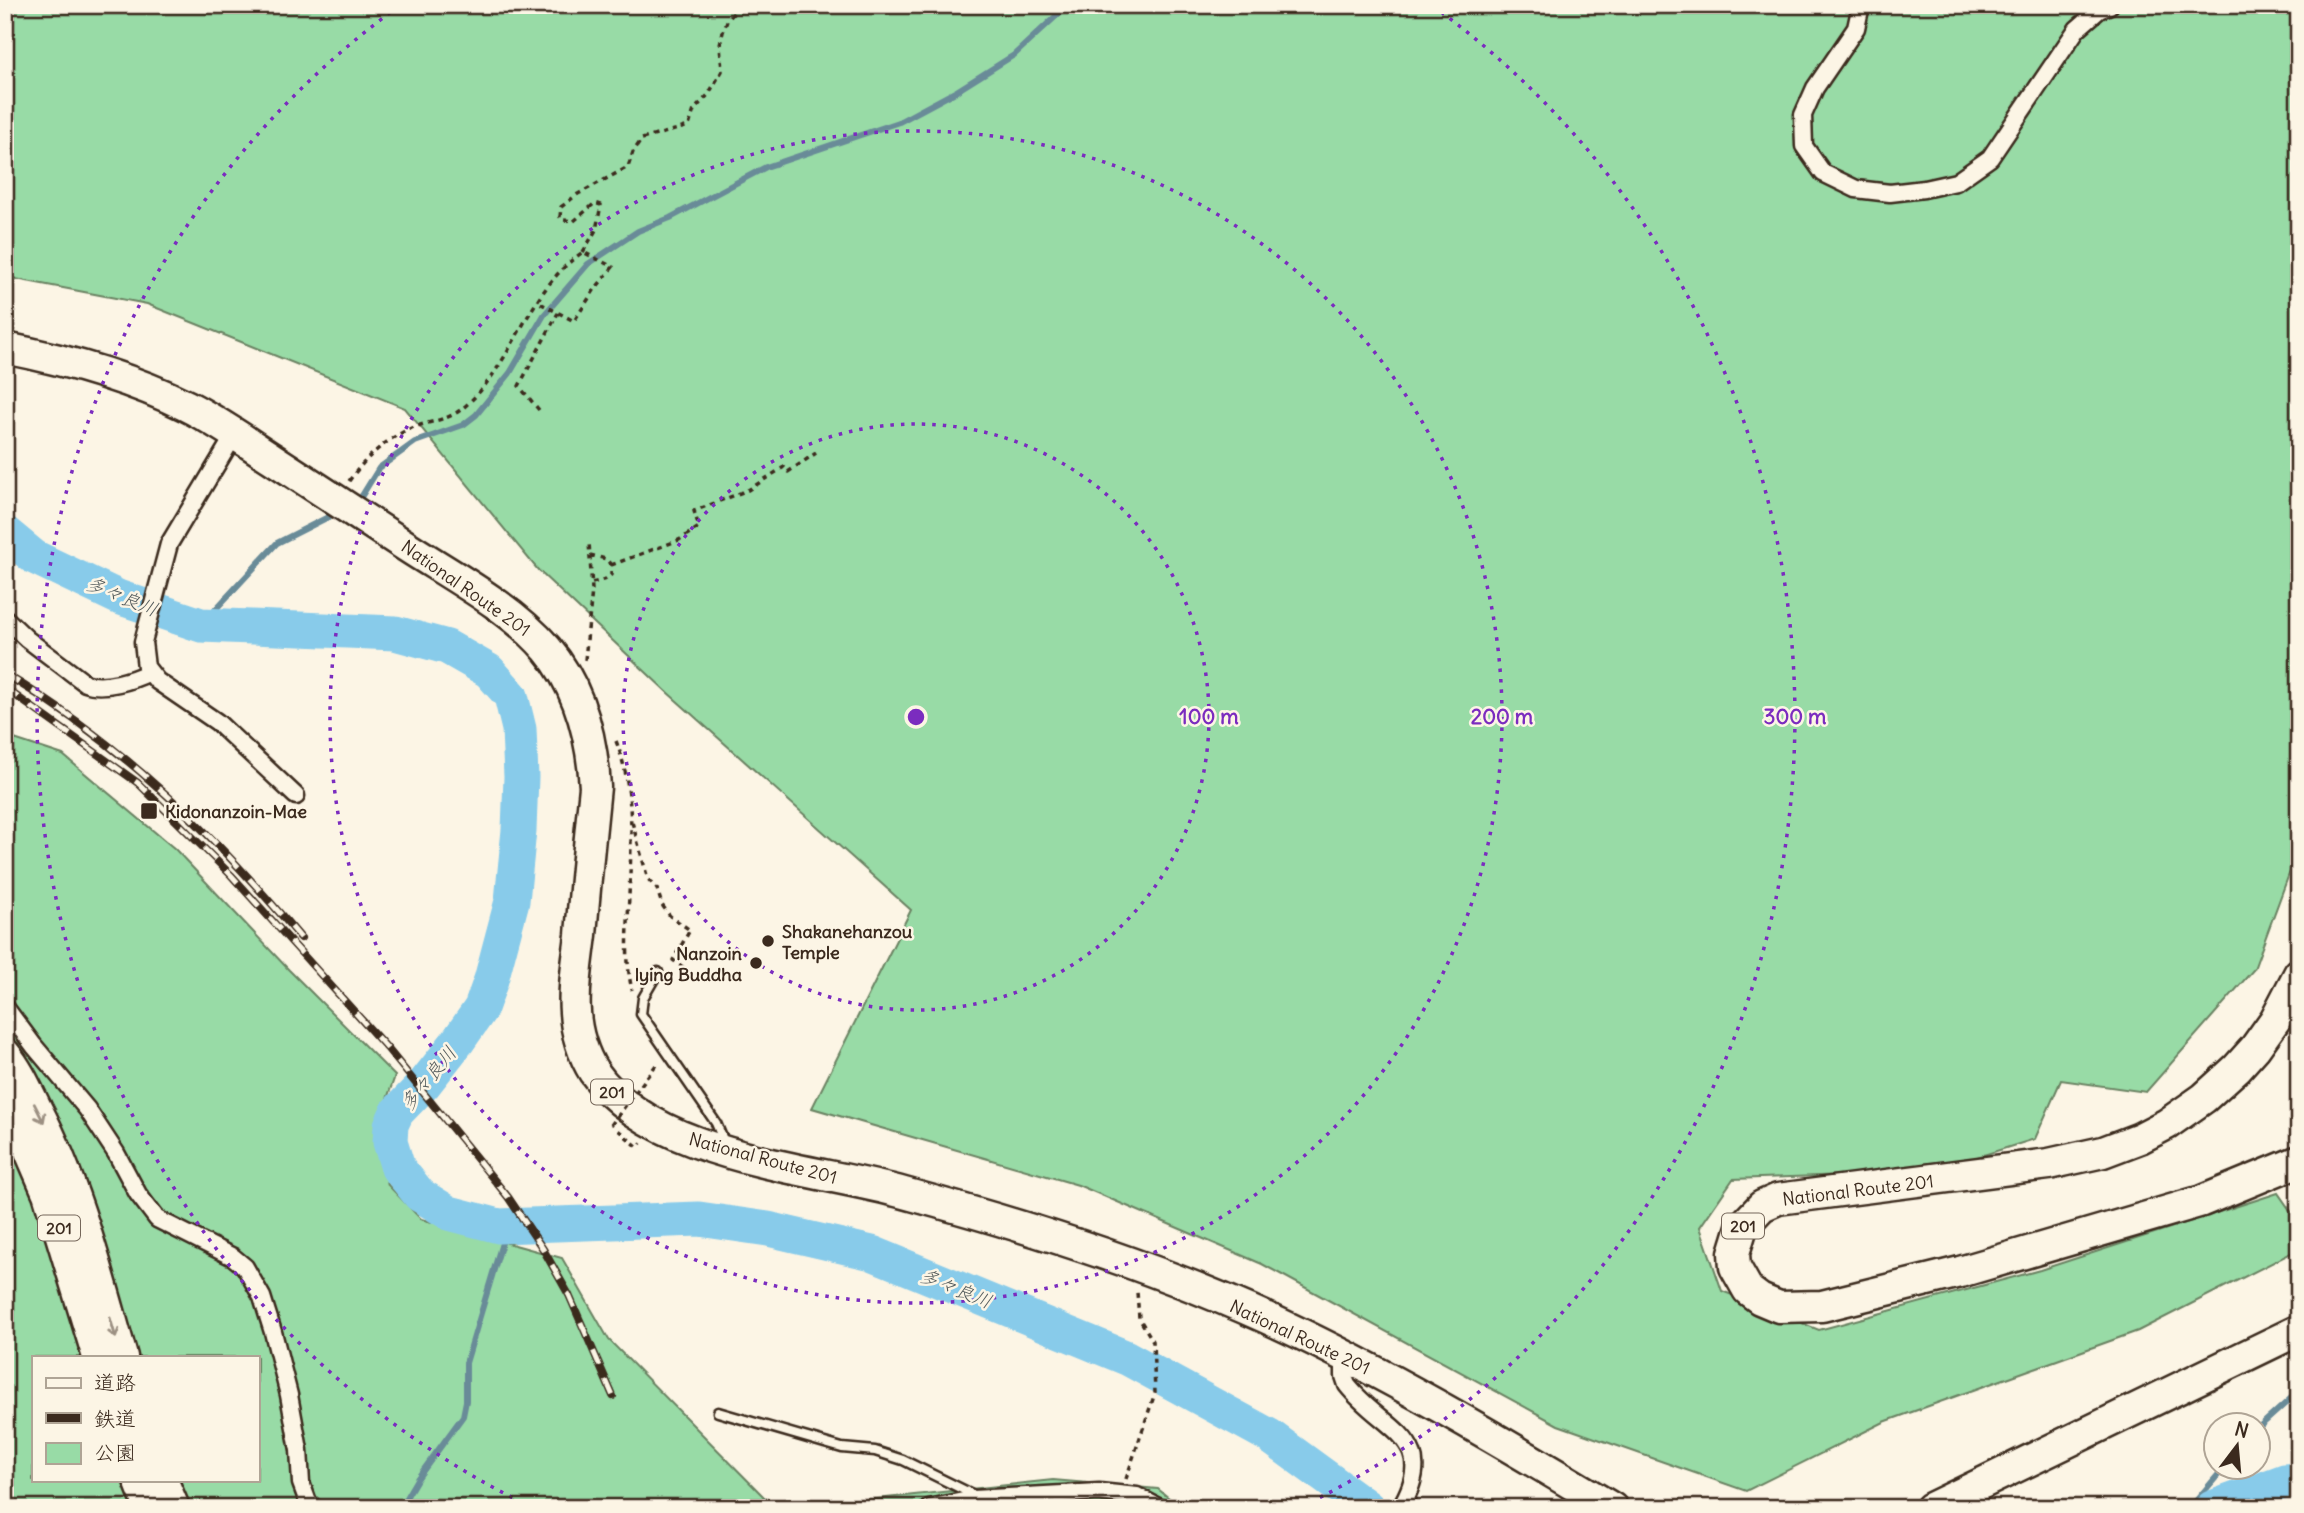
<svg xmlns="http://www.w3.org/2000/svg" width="2304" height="1513" font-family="Delius,'Klee One',sans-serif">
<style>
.green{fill:#98dba6;stroke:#6a8262;stroke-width:2;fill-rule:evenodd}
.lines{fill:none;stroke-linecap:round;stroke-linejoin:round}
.stream{stroke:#698b98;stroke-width:6}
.river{stroke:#88cbea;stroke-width:35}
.lane-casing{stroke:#3b2a1e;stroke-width:13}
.street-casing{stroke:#3b2a1e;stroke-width:21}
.highway-casing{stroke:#3b2a1e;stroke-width:35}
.path{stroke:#3b2a1e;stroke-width:3.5;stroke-dasharray:5 5;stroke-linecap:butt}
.lane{stroke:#fcf5e5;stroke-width:8}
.street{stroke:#fcf5e5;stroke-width:16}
.highway{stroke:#fcf5e5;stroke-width:30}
.rail-casing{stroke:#3b2a1e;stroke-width:8}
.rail{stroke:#fcf5e5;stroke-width:5;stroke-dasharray:16;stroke-linecap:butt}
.path-bridge{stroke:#3b2a1e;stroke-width:3.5;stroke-dasharray:5 5;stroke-linecap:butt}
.oneway{stroke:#9c9082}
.ring{fill:none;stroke:#7b2cbf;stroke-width:3.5;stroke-dasharray:3.5 7}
.poi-dot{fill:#3b2a1e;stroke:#fcf5e5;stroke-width:2.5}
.labels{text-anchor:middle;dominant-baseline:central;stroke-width:5;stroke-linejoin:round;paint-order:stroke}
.shield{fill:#fcf5e5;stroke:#75675a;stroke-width:2}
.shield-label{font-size:16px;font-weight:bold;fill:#3b2a1e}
.street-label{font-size:18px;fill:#3b2a1e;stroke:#fcf5e5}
.poi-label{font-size:18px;font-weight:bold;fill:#3b2a1e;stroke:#fcf5e5;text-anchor:start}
.water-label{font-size:19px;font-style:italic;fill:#525a5b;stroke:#fcf5e5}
.centre{fill:#7b2cbf;stroke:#fcf5e5;stroke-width:3.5}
.ring-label{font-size:21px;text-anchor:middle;font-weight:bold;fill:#7b2cbf;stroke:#fcf5e5;stroke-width:5;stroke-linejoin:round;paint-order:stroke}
</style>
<rect width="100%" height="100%" fill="#fcf5e5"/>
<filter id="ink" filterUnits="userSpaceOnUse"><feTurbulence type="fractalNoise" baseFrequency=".0143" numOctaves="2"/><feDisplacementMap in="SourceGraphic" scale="14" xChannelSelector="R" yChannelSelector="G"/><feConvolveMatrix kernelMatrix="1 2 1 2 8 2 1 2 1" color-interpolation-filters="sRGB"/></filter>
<g filter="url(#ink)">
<path class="green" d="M5,5h2294v842l-45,122 -108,123 -85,-12 -26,59 -106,33 -196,7 -33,48 22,64 97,39 221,-60 238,-77 21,30v26l-161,82 -254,91 -138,69 -188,-66 -296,-161 -184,-79 -266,-77 99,-198 -244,-218 -129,-122 -133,-162 -258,-104 -142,-27z
M5,736l58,19 112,94 114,121 106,106 -19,54 12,55 33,34 141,39 47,82 166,168h-770zM33,1357h224v123h-224z
M1053,1480l105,9 23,19h-388z"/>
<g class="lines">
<path class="stream" d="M354,503l4,-1 21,-34 36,-26 48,-17 13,-10 34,-42 34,-58 44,-51 50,-33 32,-13 96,-51 133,-45 56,-30 59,-37 54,-50
M201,625l76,-82 61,-31
M2258,1428l41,-37
M400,1508l17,-29 46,-63 3,-15v-38l41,-137
M2190,1508l34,-40"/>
<path class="river" d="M5,533l29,24 84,40 83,28 194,8 52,14 42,24 22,25 8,33 2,48 -2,53 -7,71 -21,79 -10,28 -23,33 -33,42 -28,29 -6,13 -1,17 8,26 22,27 29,18 50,13 200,-7 69,10 104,24 255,105 141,77 100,73
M2212,1508l73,-27 14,-1"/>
<defs>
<path id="lane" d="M658,972l-15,26 -2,16 75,109 8,19
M718,1412l124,36 33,3 28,9 73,36"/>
<path id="street" d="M1861,5l-5,23 -41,60 -12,27 1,31 19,27 33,16 34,4 34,-4 32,-7 34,-24 87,-129 22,-19 11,-5
M235,434l-66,110 -26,98 3,25 11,14 60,41 79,74
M5,618l22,21 58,44c19,7 48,-3 65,-11
M5,1007l29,39 53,63 29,44 22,41 19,25 76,38 12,10 17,30 11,35 16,63 10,55 2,33 7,19 6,6
M1344,1355v21l3,9c36,46 95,53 53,123
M929,1508l44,-9 126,-7 38,4 23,12"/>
<path id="highway" d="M5,348c61,12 126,30 182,58 30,15 58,35 86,53 44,29 89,58 133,87 46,30 105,61 141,103 33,39 45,88 48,138 -5,49 -10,98 -14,148 -3,25 -8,52 -6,77 1,20 8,43 19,60 60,86 216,95 310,121 133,36 268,79 393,139 108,52 212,114 315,176
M2299,974l-24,46 -20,28 -18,20 -33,30 -37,26 -27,14 -37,14 -54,12 -271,35 -16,7 -20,21 -8,26 1,14 13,23 12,9 19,8 43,-1 138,-34 242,-71 97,-40
M5,1054c14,17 22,36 32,56 40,77 61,164 85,247
M5,1105l21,37 22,51 50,164
M139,1480l11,28
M162,1480l12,28
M1931,1508l368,-178"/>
</defs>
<use href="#lane" class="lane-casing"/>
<use href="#street" class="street-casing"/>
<use href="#highway" class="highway-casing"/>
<path class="path" d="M583,252l13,-22 5,-25 -6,-2 -21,18 -10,-1 -4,-3 1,-10 17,-13 50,-27 5,-15 9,-13 47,-13 5,-16 14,-15 14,-24 -2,-26 3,-13 4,-11 13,-16
M539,410l-20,-24 39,-73
M349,481c15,-22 39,-44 65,-54 17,-6 35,-7 49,-19 52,-44 64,-119 120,-156l30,15 -18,22 -21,32 -36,-19
M590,555l16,4 5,6
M611,565l68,-25 20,-13 -5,-16 54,-21 36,-23 4,5 28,-19
M592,583l14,-4 5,-4v-10
M585,660l7,-70 -3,-48
M616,741c23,59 13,123 12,184 -1,22 -1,44 4,65
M632,822l16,57 9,10 5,16 8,11 20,14 -17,30 11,8
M618,1130l20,17 3,-4
M1126,1479l29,-86 -2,-52 -14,-23 -2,-26"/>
<use href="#lane" class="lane"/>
<use href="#street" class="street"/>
<use href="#highway" class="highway"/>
<defs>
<path id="rail" d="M5,674c119,71 208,159 296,264
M5,688l133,95 93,92 156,173 121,149 35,52 26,46 44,101"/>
</defs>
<use href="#rail" class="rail-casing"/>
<use href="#rail" class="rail"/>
<path class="path-bridge" d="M611,1125l48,-64"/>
</g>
<defs><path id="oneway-shaft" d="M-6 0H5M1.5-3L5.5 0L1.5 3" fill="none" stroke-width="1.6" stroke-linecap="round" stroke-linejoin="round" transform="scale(1.75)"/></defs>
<g class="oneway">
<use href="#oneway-shaft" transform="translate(39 1113) rotate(63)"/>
<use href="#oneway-shaft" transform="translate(113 1328) rotate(74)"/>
</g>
</g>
<g class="ring">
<circle cx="916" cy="717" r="293"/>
<circle cx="916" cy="717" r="586"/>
<path d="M531 1507A879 879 0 0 1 399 6M1433 6A879 879 0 0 1 1301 1507"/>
</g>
<g class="poi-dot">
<rect x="140" y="802" width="18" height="18" rx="3.5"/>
<circle cx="768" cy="941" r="7"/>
<circle cx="756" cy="963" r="7"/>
</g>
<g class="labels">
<g class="shield">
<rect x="591" y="1079.5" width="42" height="25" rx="5"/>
<rect x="1722" y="1213.5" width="42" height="25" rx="5"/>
<rect x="38" y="1215.5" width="42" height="25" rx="5"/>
</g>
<g class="shield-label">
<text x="612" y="1092">201</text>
<text x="1743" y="1226">201</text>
<text x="59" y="1228">201</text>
</g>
<g class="street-label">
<text transform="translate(466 588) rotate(35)">National Route 201</text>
<text transform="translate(763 1158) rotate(15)">National Route 201</text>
<text transform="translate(1858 1190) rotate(-7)">National Route 201</text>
<text transform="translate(1300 1337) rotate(25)">National Route 201</text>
</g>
<g class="poi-label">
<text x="165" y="811">Kidonanzoin-Mae</text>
<text x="782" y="931">Shakanehanzou<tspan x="782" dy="21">Temple</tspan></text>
<text x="742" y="953" text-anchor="end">Nanzoin<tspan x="742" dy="21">lying Buddha</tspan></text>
</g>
<g class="water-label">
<text transform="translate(122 596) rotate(22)">多々良川</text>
<text transform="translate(428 1078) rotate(-51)">多々良川</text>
<text transform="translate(956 1288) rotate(22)">多々良川</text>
</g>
</g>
<circle cx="916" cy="717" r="10" class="centre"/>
<g class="ring-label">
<text x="1209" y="724">100 m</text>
<text x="1502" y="724">200 m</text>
<text x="1795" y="724">300 m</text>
</g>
<rect width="2304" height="1513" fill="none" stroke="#fcf5e5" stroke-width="28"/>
<rect x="14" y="14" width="2276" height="1485" fill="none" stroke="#3b2a1e" stroke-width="2.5" filter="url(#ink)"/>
<rect x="32" y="1356" width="228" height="126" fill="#fcf5e5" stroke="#afa495" stroke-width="2"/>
<rect x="46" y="1378" width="35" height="10" fill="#fcf5e5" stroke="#afa495" stroke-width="2"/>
<text x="94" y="1390" font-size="21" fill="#3b2a1e">道路</text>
<rect x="46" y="1413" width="35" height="10" fill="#3b2a1e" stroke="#afa495" stroke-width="2"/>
<text x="94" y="1426" font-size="21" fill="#3b2a1e">鉄道</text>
<rect x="46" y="1443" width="35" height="21" fill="#98dba6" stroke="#afa495" stroke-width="2"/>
<text x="94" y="1460" font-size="21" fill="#3b2a1e">公園</text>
<g transform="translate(2237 1446) rotate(16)"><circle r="33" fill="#fcf5e5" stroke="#afa495" stroke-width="2"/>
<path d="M0-5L12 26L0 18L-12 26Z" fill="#3b2a1e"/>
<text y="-10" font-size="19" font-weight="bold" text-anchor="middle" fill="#3b2a1e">N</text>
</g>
</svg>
